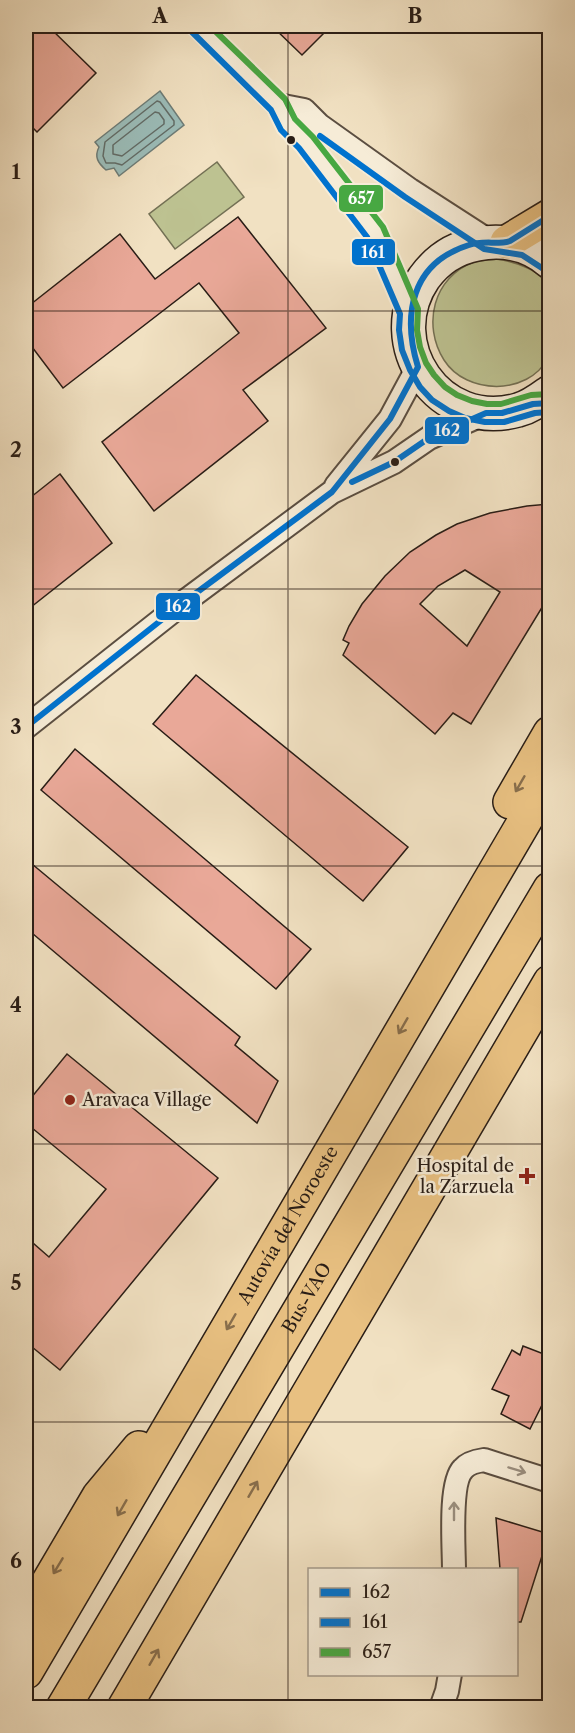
<svg xmlns="http://www.w3.org/2000/svg" width="575" height="1733" font-family="'Libre Caslon Text',serif">
<style>
.green{fill:#bdc291;stroke:#737054;stroke-width:1.5}
.water{fill:#9bbcb8;stroke:#6d7c77;stroke-width:1.5}
.lines{fill:none;stroke-linecap:round;stroke-linejoin:round}
.shore{stroke:#626c67;stroke-width:1.5}
.building{fill:#e9a898;stroke:#291d16;stroke-width:1.5;fill-rule:evenodd}
.street-casing{stroke:#5b4e41;stroke-width:26}
.secondary-casing{stroke:#291d16;stroke-width:36}
.highway-casing{stroke:#291d16;stroke-width:36}
.street{stroke:#f6ecd7;stroke-width:22}
.secondary{stroke:#f6ecd7;stroke-width:33}
.highway{stroke:#e8c081;stroke-width:33}
.bus-1-casing{stroke:#f6ecd7;stroke-width:10}
.bus-2-casing{stroke:#f6ecd7;stroke-width:10}
.bus-3-casing{stroke:#f6ecd7;stroke-width:10}
.bus-1{stroke:#0072ce;stroke-width:6}
.bus-2{stroke:#0072ce;stroke-width:6}
.bus-3{stroke:#47a842;stroke-width:6}
.oneway{stroke:#886e4c}
.oneway2{stroke:#9a8f80}
.grid{fill:none;stroke:#291d16;stroke-width:1.5;stroke-opacity:0.55}
.bus-dot{fill:#291d16;stroke:#f6ecd7;stroke-width:2}
.poi-dot{fill:#8f2418;stroke:#f6ecd7;stroke-width:2}
.labels{text-anchor:middle;dominant-baseline:central;stroke-width:5;stroke-linejoin:round;paint-order:stroke}
.poi-label{font-size:18px;fill:#291d16;stroke:#f6ecd7;text-anchor:start}
.street-label{font-size:18px;fill:#291d16;stroke:#f6ecd7}
.line-badge{stroke:#f6ecd7;stroke-width:2}
.badge-label{font-size:16px;text-anchor:middle;font-weight:bold;fill:#fff}
.neatline{fill:none;stroke:#291d16;stroke-width:2}
.grid-label{font-size:20px;text-anchor:middle;font-weight:bold;fill:#291d16}
</style>
<rect width="100%" height="100%" fill="#f1e1c2"/>
<filter id="stains"><feTurbulence type="fractalNoise" baseFrequency=".00333" numOctaves="4"/><feColorMatrix values="0 0 0 0 .2 0 0 0 0 .09 0 0 0 0 .02 0 0 0 .5 -.17"/></filter>
<radialGradient id="worn" r=".72"><stop offset=".6" stop-color="#630" stop-opacity="0"/><stop offset="1" stop-color="#630" stop-opacity=".3"/></radialGradient>
<path class="green" d="M217,162l27,35 -69,52 -26,-35z
M497,259c17,3 47,11 53,31 2,11 0,26 0,37 0,9 2,24 -2,31 -20,38 -82,37 -104,2 -22,-35 -11,-83 30,-98 7,-2 16,-2 23,-3z"/>
<path class="water" d="M160,91l24,34 -65,51 -5,-8 -8,2c-8,-7 -12,-13 -7,-23l-4,-5z"/>
<g class="lines">
<path class="shore" d="M157,101l3,1 14,19v4l-52,40 -7,-2h-9l-3,-7 2,-14z
M155,112l4,1 5,7v4l-42,32 -9,-2v-9z"/>
</g>
<path class="building" d="M26,26h22l48,47 -59,59 -11,-11z
M272,26h59l-29,29z
M238,217l88,111 -83,62 25,31 -114,90 -52,-69 137,-109 -40,-50 -136,105 -37,-49v-31l94,-74 35,45z
M60,474l52,69 -86,68v-110z
M549,504v92l-78,128 -18,-11 -18,21 -92,-79 6,-12 -6,-3 6,-14 13,-22 23,-28 25,-24 26,-17 21,-11 33,-11 37,-7zM465,570l35,22 -33,54 -47,-42 18,-18z
M196,675l212,172 -45,54 -210,-177z
M75,749l236,200 -35,40 -235,-199z
M26,859l214,178 -5,8 43,36 -21,42 -231,-195z
M67,1054l151,124 -158,192 -34,-28v-105l23,20 57,-68 -80,-66v-19z
M523,1346l26,10v35l-19,38 -29,-15 8,-18 -17,-7 20,-39 8,5z
M496,1518l53,16 -28,88h-5v-53h-16z"/>
<g class="lines">
<defs>
<path id="street" d="M198,26l80,79 10,19 18,18 69,90 34,80
M278,105l26,5 15,15 91,65 79,51
M336,486l54,-67 28,-52
M26,727l162,-128 144,-107 62,-30 35,-24 57,-25
M454,1570c0,-22 -5,-87 9,-101 5,-6 14,-8 21,-9l66,21
M441,1708l6,-17 3,-17"/>
<path id="secondary" d="M550,262c-21,-18 -47,-23 -73,-18 -22,4 -40,16 -53,34 -45,66 15,154 94,132 12,-3 21,-10 32,-18"/>
<g id="highway">
<path d="M507,242l43,-26"/>
<path d="M510,802l40,-69"/>
<path d="M26,1620l73,-124 40,-48"/>
<path id="s1" d="M26,1672l524,-894"/>
<path id="s2" d="M63,1708l487,-819"/>
<path d="M124,1708l426,-726"/>
</g>
</defs>
<use href="#street" class="street-casing"/>
<use href="#secondary" class="secondary-casing"/>
<use href="#highway" class="highway-casing"/>
<use href="#street" class="street"/>
<use href="#secondary" class="secondary"/>
<use href="#highway" class="highway"/>
<defs>
<path id="bus-1" d="M352,482l42,-20 35,-24 57,-25h16l31,-9 17,-1
M26,727l162,-128 144,-107 58,-73 28,-52c-16,-52 -7,-104 51,-122 14,-5 29,0 41,-4l40,-25"/>
<path id="bus-2" d="M192,32l79,78 10,20 18,18 68,89 33,77 -1,16 3,20 8,20 10,17 12,13 17,11 16,7 20,4h19l31,-9 15,-1
M320,136l85,61 79,52 38,6 23,15"/>
<path id="bus-3" d="M210,26l75,73 10,20 18,18 70,90 35,82 -1,21 3,17 6,16 8,12 11,12 12,8 15,6 15,3h14l30,-9 18,-1"/>
</defs>
<use href="#bus-1" class="bus-1-casing"/>
<use href="#bus-2" class="bus-2-casing"/>
<use href="#bus-3" class="bus-3-casing"/>
<use href="#bus-1" class="bus-1"/>
<use href="#bus-2" class="bus-2"/>
<use href="#bus-3" class="bus-3"/>
</g>
<defs><path id="oneway-shaft" d="M-6 0H5M1.5-3L5.5 0L1.5 3" fill="none" stroke-width="1.6" stroke-linecap="round" stroke-linejoin="round" transform="scale(1.5)"/></defs>
<g class="oneway">
<use href="#oneway-shaft" transform="translate(520 784) rotate(120)"/>
<use href="#oneway-shaft" transform="translate(403 1026) rotate(120)"/>
<use href="#oneway-shaft" transform="translate(231 1322) rotate(120)"/>
<use href="#oneway-shaft" transform="translate(253 1489) rotate(-60)"/>
<use href="#oneway-shaft" transform="translate(122 1508) rotate(120)"/>
<use href="#oneway-shaft" transform="translate(58 1566) rotate(121)"/>
<use href="#oneway-shaft" transform="translate(154 1657) rotate(-60)"/>
</g>
<g class="oneway2">
<use href="#oneway-shaft" transform="translate(517 1470) rotate(17)"/>
<use href="#oneway-shaft" transform="translate(454 1511) rotate(-90)"/>
</g>
<path class="grid" d="M288,26v1682M26,311h524M26,589h524M26,866h524M26,1144h524M26,1422h524"/>
<g class="bus-dot">
<circle cx="291" cy="140" r="5"/>
<circle cx="395" cy="462" r="5"/>
</g>
<g class="poi-dot">
<circle cx="70" cy="1100" r="6"/>
<path d="M524 1167h6v6h6v6h-6v6h-6v-6h-6v-6h6z"/>
</g>
<g class="labels">
<g class="poi-label">
<text x="82" y="1100">Aravaca Village</text>
<text x="514" y="1166" text-anchor="end">Hospital de<tspan x="514" dy="21">la Zarzuela</tspan></text>
</g>
<g class="street-label">
<text stroke="none"><textPath href="#s1" startOffset="518">Autovía del Noroeste</textPath></text>
<text stroke="none"><textPath href="#s2" startOffset="477">Bus-VAO</textPath></text>
</g>
</g>
<g class="line-badge">
<rect x="338" y="184" width="46" height="29" rx="6" fill="#47a842"/>
<rect x="351" y="238" width="45" height="28" rx="6" fill="#0072ce"/>
<rect x="424" y="416" width="46" height="29" rx="6" fill="#0072ce"/>
<rect x="155" y="592" width="46" height="29" rx="6" fill="#0072ce"/>
</g>
<g class="badge-label">
<text x="361" y="204">657</text>
<text x="373" y="258">161</text>
<text x="447" y="436">162</text>
<text x="178" y="612">162</text>
</g>
<rect width="575" height="1733" fill="none" stroke="#f1e1c2" stroke-width="66"/>
<rect x="308" y="1568" width="210" height="108" fill="#f6ecd7" stroke="#a4998a" stroke-width="1.5"/>
<rect x="320" y="1588" width="30" height="9" fill="#0072ce" stroke="#a4998a" stroke-width="1.5"/>
<text x="362" y="1598" font-size="18" fill="#291d16">162</text>
<rect x="320" y="1618" width="30" height="9" fill="#0072ce" stroke="#a4998a" stroke-width="1.5"/>
<text x="362" y="1628" font-size="18" fill="#291d16">161</text>
<rect x="320" y="1648" width="30" height="9" fill="#47a842" stroke="#a4998a" stroke-width="1.5"/>
<text x="362" y="1658" font-size="18" fill="#291d16">657</text>
<rect x="33" y="33" width="509" height="1667" class="neatline"/>
<g class="grid-label">
<text x="160" y="23">A</text>
<text x="415" y="23">B</text>
<text x="16" y="179">1</text>
<text x="16" y="457">2</text>
<text x="16" y="734">3</text>
<text x="16" y="1012">4</text>
<text x="16" y="1290">5</text>
<text x="16" y="1568">6</text>
</g>
<rect width="100%" height="100%" filter="url(#stains)"/>
<rect width="100%" height="100%" fill="url(#worn)"/>
</svg>
